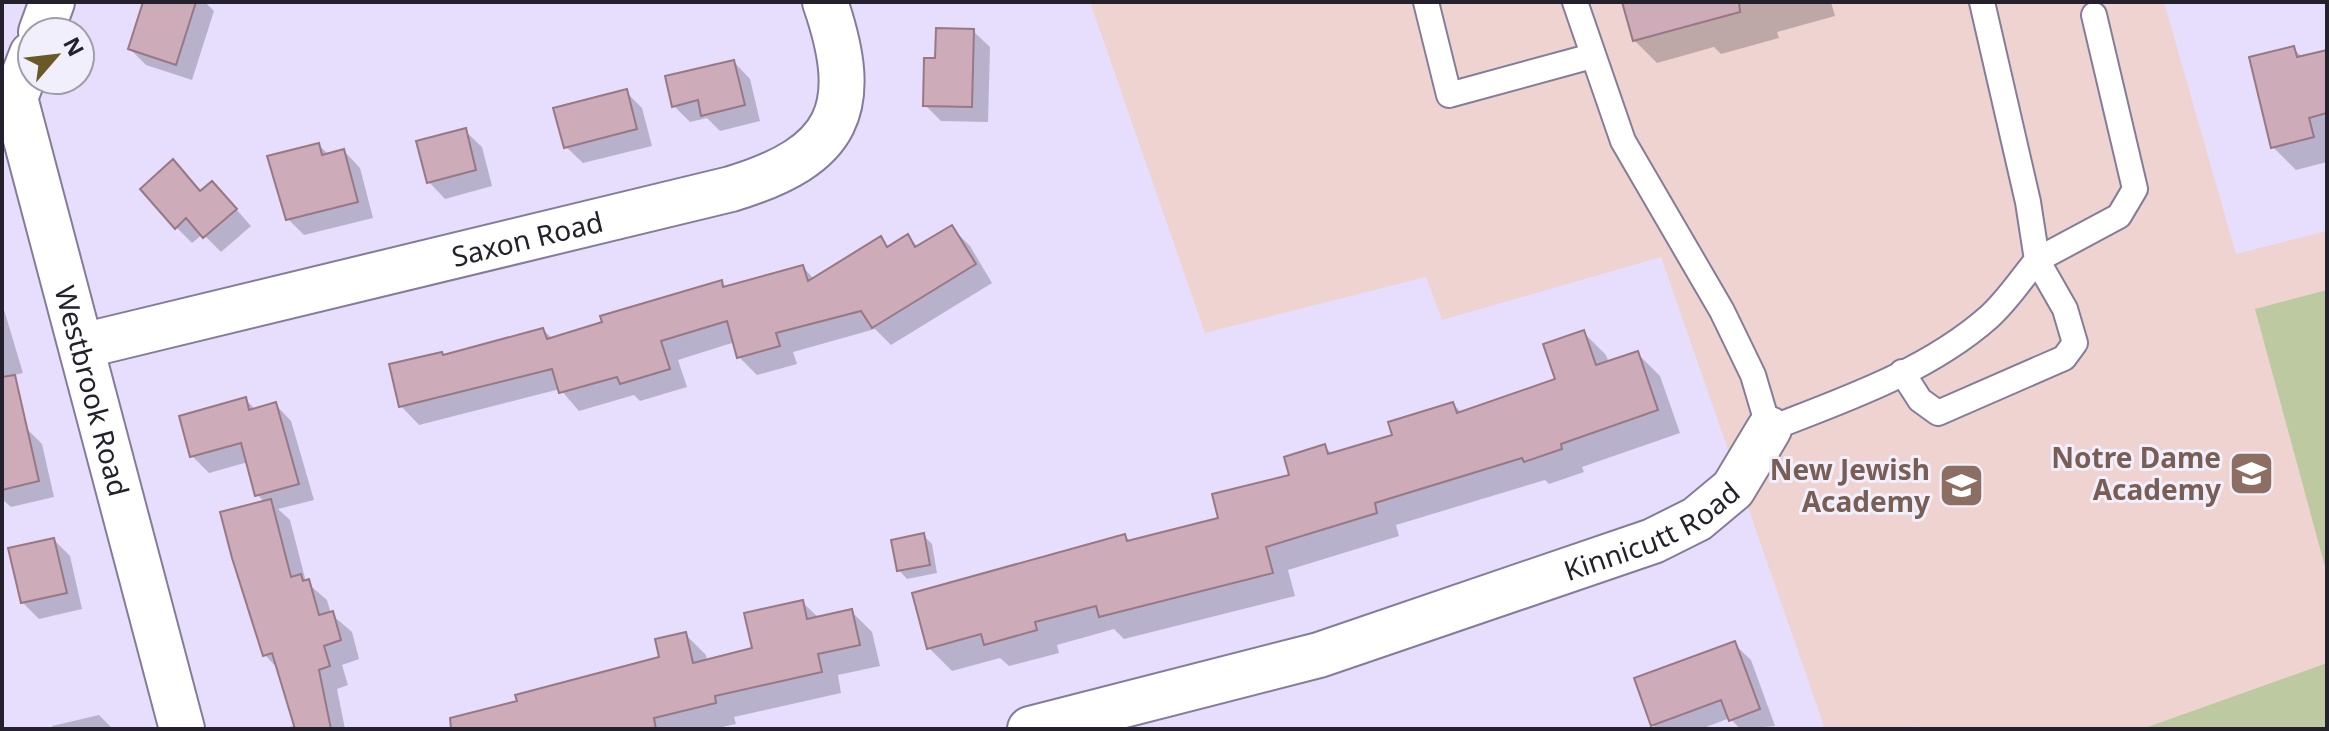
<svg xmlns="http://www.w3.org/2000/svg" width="2329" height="731" font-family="'Noto Sans',sans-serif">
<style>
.education{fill:#eed3d1}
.green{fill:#bdc9a0}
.shadow{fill:#0003}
.building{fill:#cdabb9;stroke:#977885;stroke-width:2}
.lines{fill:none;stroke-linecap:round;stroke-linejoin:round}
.service-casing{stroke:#847c98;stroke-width:28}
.minor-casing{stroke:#847c98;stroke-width:48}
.service{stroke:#fff;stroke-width:24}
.minor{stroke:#fff;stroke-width:44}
.labels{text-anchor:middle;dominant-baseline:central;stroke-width:6;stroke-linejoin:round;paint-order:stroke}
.street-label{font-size:28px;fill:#24212c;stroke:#f2effc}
.education-label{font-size:28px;font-weight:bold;fill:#785e54;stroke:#f2effc;text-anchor:end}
</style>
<rect width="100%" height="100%" fill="#e7defe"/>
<path class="education" d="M1090,2h1074l72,252 91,-23v498h-408l-4,-3 -9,3h-81l-164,-472 -219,63 -16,-43 -221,56z"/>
<path class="green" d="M2327,290v284l-72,-265z
M2327,663v66h-185z"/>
<path class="shadow" d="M164,2h41l9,9 -22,69 -46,-15 -16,-16z
M1624,2h207l4,14 -58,16 2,6 -58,16 -7,-7 -57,16 -23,-23z
M973,31l17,16 -2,75 -47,-1 -16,-16 12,-45z
M2293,48l10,10 24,-6v110l-31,8 -23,-23z
M734,62l16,17 10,42 -40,10 -13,-13 -17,4 -16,-16z
M626,92l16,16 10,38 -69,17 -17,-16z
M465,131l17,16 10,39 -47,13 -16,-17z
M319,145l10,10 15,-4 16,17 13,50 -69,17 -16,-16z
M202,193l26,7 23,26 -30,26 -18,-18 -11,9 -16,-16z
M952,228l18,18 22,37 -101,62 -16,-16 -82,23 4,12 -40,11 -19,-19 -3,-14 -57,18 9,27 -47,14 -6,-6 -55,16 -19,-22 -141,36 -18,-19 43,-49 99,-27 10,9 168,-57 6,6 76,-21 11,12 66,-40 9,9 18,-12 12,12z
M2,303l21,70 -21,5z
M1583,332l23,23 3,8 28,-10 23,23 20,57 -98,34 2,5 -35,12 -4,-4 -149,45 3,11 -111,34 7,26 -171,43 -10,-10 -57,16 2,8 -50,13 -9,-8 -48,13 -23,-23 196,-112 5,6 90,-23 72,-43 33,-29 8,8 61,-19 59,-32 9,9 95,-33z
M246,400l10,10 19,-6 16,17 23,79 -36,9 12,11 16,62 21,18 4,14 21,18 7,27 -17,6 6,20 -11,4 8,40h-62l13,-4 -17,-55 -14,-15v-152l-8,-9 -9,-32 -39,11 -17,-17z
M26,428l16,16 12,53 -43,10 -9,-8v-65z
M924,536l8,8 5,29 -30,6 -8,-9z
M54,540l16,16 12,53 -43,10 -17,-17z
M802,602l17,16 32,-7 21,21 8,34 -42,9 3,18 -107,24 2,7 -23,5h-245l193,-71 24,-24 21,21 1,6 48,-11z
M1734,644l17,16 24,66 -35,3 -10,-11 -29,11h-44l-4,-4z
M99,715l14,14h-60l-1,-3z"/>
<path class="building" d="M143,2h53l-20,63 -48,-16z
M1622,2h117l1,10 -107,29z
M936,28l38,1 -2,78 -49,-1 1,-48h11z
M2294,46l3,11 30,-7v63l-18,5 5,19 -43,11 -22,-91z
M734,60l11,45 -44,11 -3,-16 -26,7 -7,-31z
M627,89l10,40 -73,19 -11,-40z
M466,128l10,42 -49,13 -11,-42z
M319,143l3,12 22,-6 14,53 -72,18 -19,-64z
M173,159l27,32 12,-10 25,28 -34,29 -17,-20 -11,11 -35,-40z
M952,225l24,39 -104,64 -11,-17 -85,22 4,13 -43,12 -10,-37 -66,20 9,28 -50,15 -3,-7 -58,16 -7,-24 -153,38 -10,-43 53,-12 1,3 100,-27 4,11 55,-17 -2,-6 122,-36 1,7 80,-22 5,16 73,-45 6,11 21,-13 7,13z
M1584,330l12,35 42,-14 20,59 -97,34 1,5 -38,13 -2,-4 -147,45 2,10 -111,34 7,26 -174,44 -3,-11 -61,16 2,8 -53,15 -3,-11 -54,15 -15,-56 213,-59 2,7 91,-23 -6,-24 77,-19 -5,-18 41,-13 3,10 64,-19 -4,-13 65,-20 4,11 98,-34 -12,-35z
M15,375l24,106 -37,9v-113z
M246,397l3,13 27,-8 23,82 -44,12 -14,-53 -51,14 -11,-41z
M271,499l20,78 10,-3 2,7 6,-2 10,36 14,-4 8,29 -17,6 6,20 -11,4 12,59h-36l-23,-76 -9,3 -31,-98 -12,-46z
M924,533l6,32 -33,6 -6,-31z
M54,538l13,55 -46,10 -13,-55z
M803,600l4,19 45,-10 8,36 -42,9 4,18 -107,24 1,7 -62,15 2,11h-205l-1,-11 67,-17 -2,-6 144,-38 -4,-18 31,-7 7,31 59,-15 -8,-35z
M1735,641l25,68 -31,12 -8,-21 -70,26 -17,-48z"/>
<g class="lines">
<defs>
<path id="service" d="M1426,2l23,93 143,-39
M1575,2l48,139 99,170 31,64 16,54c75,-29 159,-58 220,-112 18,-16 33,-39 48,-57l-9,-58 -46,-200
M1902,372l18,28 18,13 126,-55 11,-15 -10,-34 -28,-49 82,-44 16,-27 -41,-174"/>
<g id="minor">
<path d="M41,32l11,-30"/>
<path id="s1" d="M32,54l-17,44 167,631"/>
<path id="s2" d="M82,346l649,-157c109,-33 131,-80 94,-187"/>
<path id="s3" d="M1030,729l289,-74 334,-114 44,-22 36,-30 36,-60"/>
</g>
</defs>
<use href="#service" class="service-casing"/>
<use href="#minor" class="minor-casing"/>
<use href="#service" class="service"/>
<use href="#minor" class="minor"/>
</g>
<defs>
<symbol id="school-square" viewBox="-11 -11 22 22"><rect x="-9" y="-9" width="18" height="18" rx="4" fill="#8d6e63" stroke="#f2effc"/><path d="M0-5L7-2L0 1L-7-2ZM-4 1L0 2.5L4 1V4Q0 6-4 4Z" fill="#fff"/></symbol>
</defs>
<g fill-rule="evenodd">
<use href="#school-square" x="2226" y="448" width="51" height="51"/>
<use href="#school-square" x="1936" y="460" width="51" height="51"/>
</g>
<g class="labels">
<g class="street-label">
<text stroke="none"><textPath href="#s2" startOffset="458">Saxon Road</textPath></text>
<text stroke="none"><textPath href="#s1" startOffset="350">Westbrook Road</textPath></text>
<text stroke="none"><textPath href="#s3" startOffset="654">Kinnicutt Road</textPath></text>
</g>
<g class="education-label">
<text x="2221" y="457">Notre Dame<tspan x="2221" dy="32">Academy</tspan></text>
<text x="1930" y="469">New Jewish<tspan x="1930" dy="32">Academy</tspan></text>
</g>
</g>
<rect width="2329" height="731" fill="none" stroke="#24212c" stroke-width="8"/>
<g transform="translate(56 56) rotate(62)"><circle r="38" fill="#f2effc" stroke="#a09da9" stroke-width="2"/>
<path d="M0-6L14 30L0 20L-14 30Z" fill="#685926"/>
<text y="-12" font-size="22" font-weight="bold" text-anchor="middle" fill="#24212c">N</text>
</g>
</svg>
